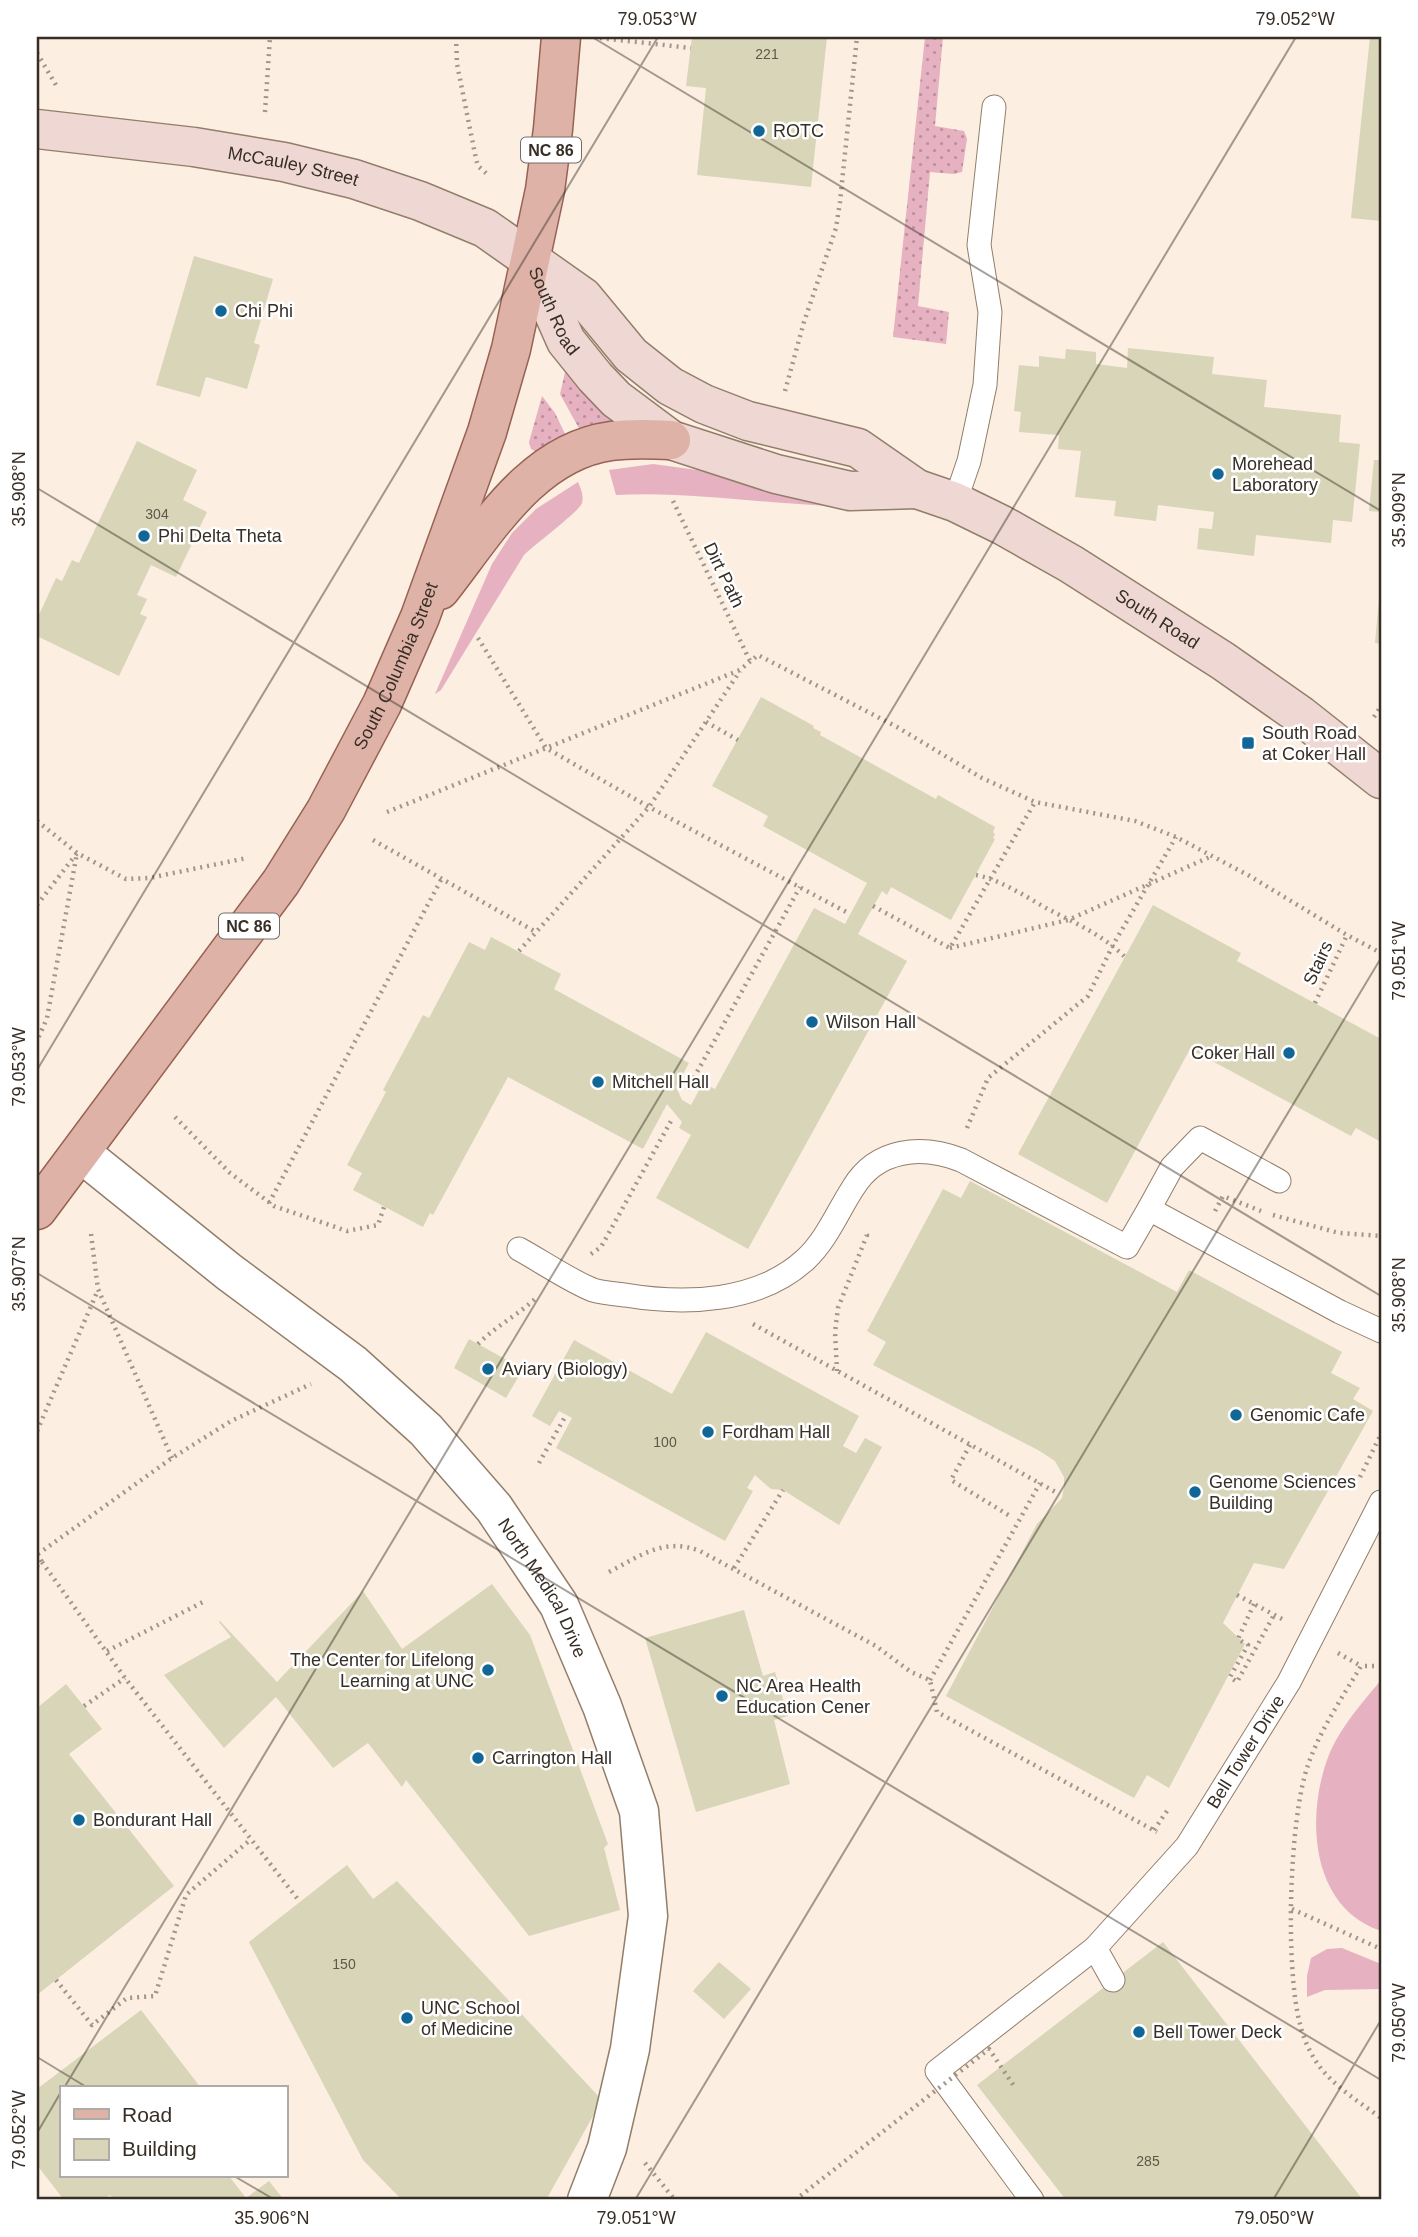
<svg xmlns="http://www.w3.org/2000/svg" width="1418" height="2237" font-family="Helvetica,sans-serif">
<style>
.grass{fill:#e6b1c1}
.garden{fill:url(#garden-dots)}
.building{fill:#d8d5b8}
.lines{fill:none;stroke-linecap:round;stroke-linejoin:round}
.lane-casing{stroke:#927e6a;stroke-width:25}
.street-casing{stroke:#927e6a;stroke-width:41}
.secondary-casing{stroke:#927e6a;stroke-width:41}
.primary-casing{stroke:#976254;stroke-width:41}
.path{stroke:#a1968b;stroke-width:4.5;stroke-dasharray:2 5;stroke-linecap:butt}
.lane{stroke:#fff;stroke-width:23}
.street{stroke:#fff;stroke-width:38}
.secondary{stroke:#efd8d3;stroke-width:38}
.primary{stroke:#dfb2a7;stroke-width:38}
.path-bridge{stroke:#a1968b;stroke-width:4.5;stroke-dasharray:2 5;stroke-linecap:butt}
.ticks{fill:none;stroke:#372e26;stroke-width:2;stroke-opacity:0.45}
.poi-dot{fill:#0f6697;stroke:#fff;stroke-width:2.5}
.labels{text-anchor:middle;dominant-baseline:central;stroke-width:5;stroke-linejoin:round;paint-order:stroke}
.number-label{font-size:14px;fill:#5f584a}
.shield{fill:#fff;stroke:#736d67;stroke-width:2}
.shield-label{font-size:16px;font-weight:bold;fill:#372e26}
.poi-label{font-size:18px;fill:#372e26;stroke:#fff;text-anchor:start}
.street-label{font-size:18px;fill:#372e26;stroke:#fff}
.neatline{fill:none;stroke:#372e26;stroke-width:2.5}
.ticks-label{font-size:18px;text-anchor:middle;fill:#372e26}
</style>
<defs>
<pattern id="garden-dots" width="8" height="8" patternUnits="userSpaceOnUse" patternTransform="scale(1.75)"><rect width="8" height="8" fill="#e6b1c1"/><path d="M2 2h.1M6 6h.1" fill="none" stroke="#bb909d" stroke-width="1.8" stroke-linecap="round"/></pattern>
</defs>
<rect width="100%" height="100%" fill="#fceee1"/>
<path class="grass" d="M653,464l52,7 130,35c-73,-2 -145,-15 -219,-11l-7,-25z
M578,482c3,7 6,14 4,21 -2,8 -48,42 -58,52l-83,135 -6,4 57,-130 20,-31 24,-24z
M1381,1680v251c-73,-24 -76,-121 -50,-181 12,-26 32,-48 50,-70z
M1342,1948l39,16v25l-56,1 -18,7v-21l4,-18 16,-9z"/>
<path class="garden" d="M925,37h18l-8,89 29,5 3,8 -5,33 -8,2 -24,-2 -12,134 31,6 -3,32 -53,-7z
M566,368l45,50 -1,4 -29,10 -21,-38z
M542,396l13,17 12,25 -32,13 -4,-2 -2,-7z"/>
<path class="building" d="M692,37h135l-16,150 -114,-12 9,-87 -20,-2z
M1370,37h11v184l-30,-3z
M194,256l79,23 -19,64 6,2 -13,44 -41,-12 -6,20 -44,-12z
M1128,348l86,9 -2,17 55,6 -3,27 77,8 -2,27 21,2 -8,78 -19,-2 -2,23 -75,-8 -2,21 -57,-7 2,-21 13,1 2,-17 -56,-7 -2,16 -42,-5 2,-15 -41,-4 6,-46 -23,-2 1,-14 -40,-3 2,-20 -7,-1 5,-46 20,2v-11l26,3 1,-10 30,3v12l31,4z
M137,441l60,29 -14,30 24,12 -31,65 -25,-12 -14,30 10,4 -7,15 7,3 -28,59 -82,-40v-17l19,-41 6,3 10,-21 7,3z
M1374,460h7v52l-12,-1z
M1379,599l2,1v44l-6,-1z
M761,697l53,29 -1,2 8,4 -1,3 116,64 2,-4 57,32 -2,5 2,2 -2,4 2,1 -44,81 -60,-33 -4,8 -5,-4 -24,43 49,27 -159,288 -92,-51 35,-63 -12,-7 3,-6 -15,-18 -24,45 -135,-72 -75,138 -3,-2 -7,14 -70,-37 9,-17 -15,-8 39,-73 -3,-2 40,-75 6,3 40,-76 16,8 6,-13 70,37 -7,15 135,74 -13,24 6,13 9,5 12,-22 12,6 99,-181 31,16 22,-41 -104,-57 5,-10 -56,-30z
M1153,905l88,48 -4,8 144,78v103l-25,-14 -5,8 -161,-87 -83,154 -89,-49z
M970,1181l207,111 12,-22 153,82 -11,21 29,15 -7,11 20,12 -89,158 -30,-6 -31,60 22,21 -76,144 -22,-13 -13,23 -188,-102 91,-172 25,-26 2,-11v-10l-9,-16 -17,-11 -165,-85 13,-23 -19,-11 76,-142 18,9z
M706,1332l153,84 -16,30 13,7 9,-15 17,9 -43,78 -56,-35 -12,-1 -16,-14 -8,13 6,3 -28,50 -169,-93 16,-30 -13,-7 -9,15 -18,-10 42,-76 98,54z
M469,1339l54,30 -17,29 -52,-30z
M492,1584l38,51 78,209 -4,4 16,62 -91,26 -123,-156 -4,7 -34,-44 -35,25 -57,-71 -52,51 -60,-73 67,-38 -12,-15 1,-1 57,61 86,-91 39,58z
M744,1610l19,66 12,-4 13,44 -14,4 16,64 -94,28 -51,-174z
M66,1684l36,45 -33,25 105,132 -137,109v-287z
M347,1865l26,34 24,-18 205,219 -56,100h-144l-39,-40 -114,-218z
M1163,1942l200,258h-297l-89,-115z
M719,1962l32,27 -27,30 -31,-28z
M141,2010l60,78h-140v88h168l17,22 23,-17 15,19h-170l-4,-5 -8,5h-38l-27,-35v-76z"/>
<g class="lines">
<defs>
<g id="lane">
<path d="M955,502l14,-41 16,-76 5,-73 -11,-67 15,-138"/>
<path d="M1149,1209l23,-42 28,-29 79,43"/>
<path d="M519,1249c22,12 51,32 74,41 10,3 22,4 32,5 60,10 134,8 181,-36 21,-20 32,-48 47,-71 24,-40 69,-43 108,-28l166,87 22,-38 191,103 41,19"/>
<path id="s1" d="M1113,1980l-18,-32 92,-102 102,-164 92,-180"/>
<path d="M1032,2200l-95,-129 158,-123"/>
</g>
<g id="street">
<path id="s2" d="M81,1153l148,119 124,92 73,66 68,78 65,97 43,101 37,105 9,105 -18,133 -23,99 -20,52"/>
</g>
<g id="secondary">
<path id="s3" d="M37,129l157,18 90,15 70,17 66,22 65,27 98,69 48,58 39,31 34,18 44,17 110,27 59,41 38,13 47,23 69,39 152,97 77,54 81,64"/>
<path id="s4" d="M531,262l35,79 29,36 21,22 55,41 105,34 74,17 67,-2"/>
</g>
<g id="primary">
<path d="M440,590c46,-58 91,-138 171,-149 20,-3 40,-2 60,-1"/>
<path id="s5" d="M37,1210l244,-328 45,-72 56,-106 38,-87 67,-185 24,-83 34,-159 8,-61 8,-92"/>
</g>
</defs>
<use href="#lane" class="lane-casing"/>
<use href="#street" class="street-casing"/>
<use href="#secondary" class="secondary-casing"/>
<use href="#primary" class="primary-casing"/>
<path class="path" d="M456,37l1,27 19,95 2,7 9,8
M600,38l91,10
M37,53l19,32
M265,112l5,-75
M785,391l19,-69 32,-94 4,-26 17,-165
M673,501l77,160
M478,638l68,110 103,59 201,107
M1374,717l7,-11
M706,722l32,18
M387,812l353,-142 18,-15 139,72 85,51 53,24 100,19 41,16 72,38 99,60 34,18
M37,821l40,32 49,26 23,-1 98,-20
M373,840l163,92
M976,875c25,5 47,20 70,33 27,14 57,27 79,49
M37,905l40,-52 -30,165 -10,23
M873,906l77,42 85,-146
M950,948l118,-28 144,-64
M519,951l130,-144 91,-136
M1315,1003l32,-68
M687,1090l113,-203
M175,1117l55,56 44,33 73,25 31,-6 6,-18
M967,1128l21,-50 100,-82 25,-51 63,-108
M269,1203l173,-325
M1215,1211l8,-15 38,15
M1273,1215l66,18 42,3
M91,1234l7,55 74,169
M591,1254l10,-7 70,-126
M753,1324l306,170
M478,1344c19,-19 42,-30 60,-48
M837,1371l-2,-39 3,-24 29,-73 -3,-2
M37,1431l61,-141
M970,1445l-19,35 59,36
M539,1463l27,-48
M1360,1477l21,-43
M38,1554l134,-96 59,-37 80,-37
M42,1562l83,116 175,224
M37,1566l5,-4 -5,-9
M734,1568l49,-78
M609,1572c31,-16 55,-35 91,-21l176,95 35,26 19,8 7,32 220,120
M1237,1595l47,25
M1254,1604l-16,35 10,6 -18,32 7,5 37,-67
M107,1651l96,-49
M1338,1653l23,13
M1381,1666h-20c-19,32 -41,64 -53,99 -19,54 -23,203 -8,259 3,13 9,27 17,39 16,23 41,38 64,55
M930,1680l110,-197
M84,1706l41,-28
M1154,1830l15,-22
M1292,1909l89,40
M56,1980l36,45 35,-27 28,-2 31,-101 64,-55
M645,2163l30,37"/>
<use href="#lane" class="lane"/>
<use href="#street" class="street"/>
<use href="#secondary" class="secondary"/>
<use href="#primary" class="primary"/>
<path class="path-bridge" d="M795,2200l194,-151 27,40"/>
</g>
<path class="ticks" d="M592,37l789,474M37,488l1344,808M37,1070l621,-1033M37,1273l1344,807M37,2057l51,31M64,2088l1232,-2051M37,2133l24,-41M234,2176l41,24M635,2200l746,-1242M1273,2200l108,-180"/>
<g class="poi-dot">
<circle cx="759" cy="131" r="7"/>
<circle cx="221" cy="311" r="7"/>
<circle cx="1218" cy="474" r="7"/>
<circle cx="144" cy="536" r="7"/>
<rect x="1241" y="736" width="14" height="14" rx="3.5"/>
<circle cx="812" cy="1022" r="7"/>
<circle cx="1289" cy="1053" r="7"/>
<circle cx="598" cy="1082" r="7"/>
<circle cx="488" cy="1369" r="7"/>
<circle cx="1236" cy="1415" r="7"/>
<circle cx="708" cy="1432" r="7"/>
<circle cx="1195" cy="1492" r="7"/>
<circle cx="488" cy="1670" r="7"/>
<circle cx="722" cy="1696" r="7"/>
<circle cx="478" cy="1758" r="7"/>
<circle cx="79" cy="1820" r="7"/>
<circle cx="407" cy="2018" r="7"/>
<circle cx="1139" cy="2032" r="7"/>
</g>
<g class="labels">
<g class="number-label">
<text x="767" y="54">221</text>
<text x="157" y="514">304</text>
<text x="665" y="1442">100</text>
<text x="344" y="1964">150</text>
<text x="1148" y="2161">285</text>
</g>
<g class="shield">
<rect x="521" y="137.5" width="60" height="25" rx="5"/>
<rect x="219" y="913.5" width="60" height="25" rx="5"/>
</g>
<g class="shield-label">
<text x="551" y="150">NC 86</text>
<text x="249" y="926">NC 86</text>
</g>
<g class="poi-label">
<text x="773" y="131">ROTC</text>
<text x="235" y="311">Chi Phi</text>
<text x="1232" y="464">Morehead<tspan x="1232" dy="21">Laboratory</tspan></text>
<text x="158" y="536">Phi Delta Theta</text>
<text x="1262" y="733">South Road<tspan x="1262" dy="21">at Coker Hall</tspan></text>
<text x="826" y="1022">Wilson Hall</text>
<text x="1275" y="1053" text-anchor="end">Coker Hall</text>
<text x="612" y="1082">Mitchell Hall</text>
<text x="502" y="1369">Aviary (Biology)</text>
<text x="1250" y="1415">Genomic Cafe</text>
<text x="722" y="1432">Fordham Hall</text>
<text x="1209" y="1482">Genome Sciences<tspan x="1209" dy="21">Building</tspan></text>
<text x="474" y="1660" text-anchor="end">The Center for Lifelong<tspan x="474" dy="21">Learning at UNC</tspan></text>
<text x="736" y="1686">NC Area Health<tspan x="736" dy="21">Education Cener</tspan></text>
<text x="492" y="1758">Carrington Hall</text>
<text x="93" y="1820">Bondurant Hall</text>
<text x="421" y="2008">UNC School<tspan x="421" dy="21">of Medicine</tspan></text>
<text x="1153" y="2032">Bell Tower Deck</text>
</g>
<g class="street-label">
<text stroke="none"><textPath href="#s3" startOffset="259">McCauley Street</textPath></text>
<text stroke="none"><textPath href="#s4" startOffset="54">South Road</textPath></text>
<text transform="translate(724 575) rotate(64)">Dirt Path</text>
<text stroke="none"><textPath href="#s3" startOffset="1251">South Road</textPath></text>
<text stroke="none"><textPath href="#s5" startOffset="654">South Columbia Street</textPath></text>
<text transform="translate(1318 963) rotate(-65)">Stairs</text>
<text stroke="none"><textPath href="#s2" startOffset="640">North Medical Drive</textPath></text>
<text stroke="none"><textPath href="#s1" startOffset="285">Bell Tower Drive</textPath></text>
</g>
</g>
<rect width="1418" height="2237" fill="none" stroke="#ffffff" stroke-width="77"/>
<rect x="60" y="2086" width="228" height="91" fill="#ffffff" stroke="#afaba8" stroke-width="2"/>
<rect x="74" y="2109" width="35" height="10" fill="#dfb2a7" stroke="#afaba8" stroke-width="2"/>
<text x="122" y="2122" font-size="21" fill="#372e26">Road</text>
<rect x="74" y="2139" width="35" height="21" fill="#d8d5b8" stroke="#afaba8" stroke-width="2"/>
<text x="122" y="2156" font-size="21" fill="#372e26">Building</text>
<rect x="38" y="38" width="1342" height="2160" class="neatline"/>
<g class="ticks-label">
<text x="657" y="25">79.053°W</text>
<text x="1295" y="25">79.052°W</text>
<text transform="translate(19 489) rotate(-90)" y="6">35.908°N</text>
<text transform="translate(1399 510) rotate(-90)" y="6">35.909°N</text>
<text transform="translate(1399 961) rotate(-90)" y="6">79.051°W</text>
<text transform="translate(19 1067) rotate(-90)" y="6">79.053°W</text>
<text transform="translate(19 1274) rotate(-90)" y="6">35.907°N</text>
<text transform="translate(1399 1295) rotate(-90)" y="6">35.908°N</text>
<text transform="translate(1399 2023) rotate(-90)" y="6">79.050°W</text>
<text transform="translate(19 2130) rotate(-90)" y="6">79.052°W</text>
<text x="272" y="2224">35.906°N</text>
<text x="636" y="2224">79.051°W</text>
<text x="1274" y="2224">79.050°W</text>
</g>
</svg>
